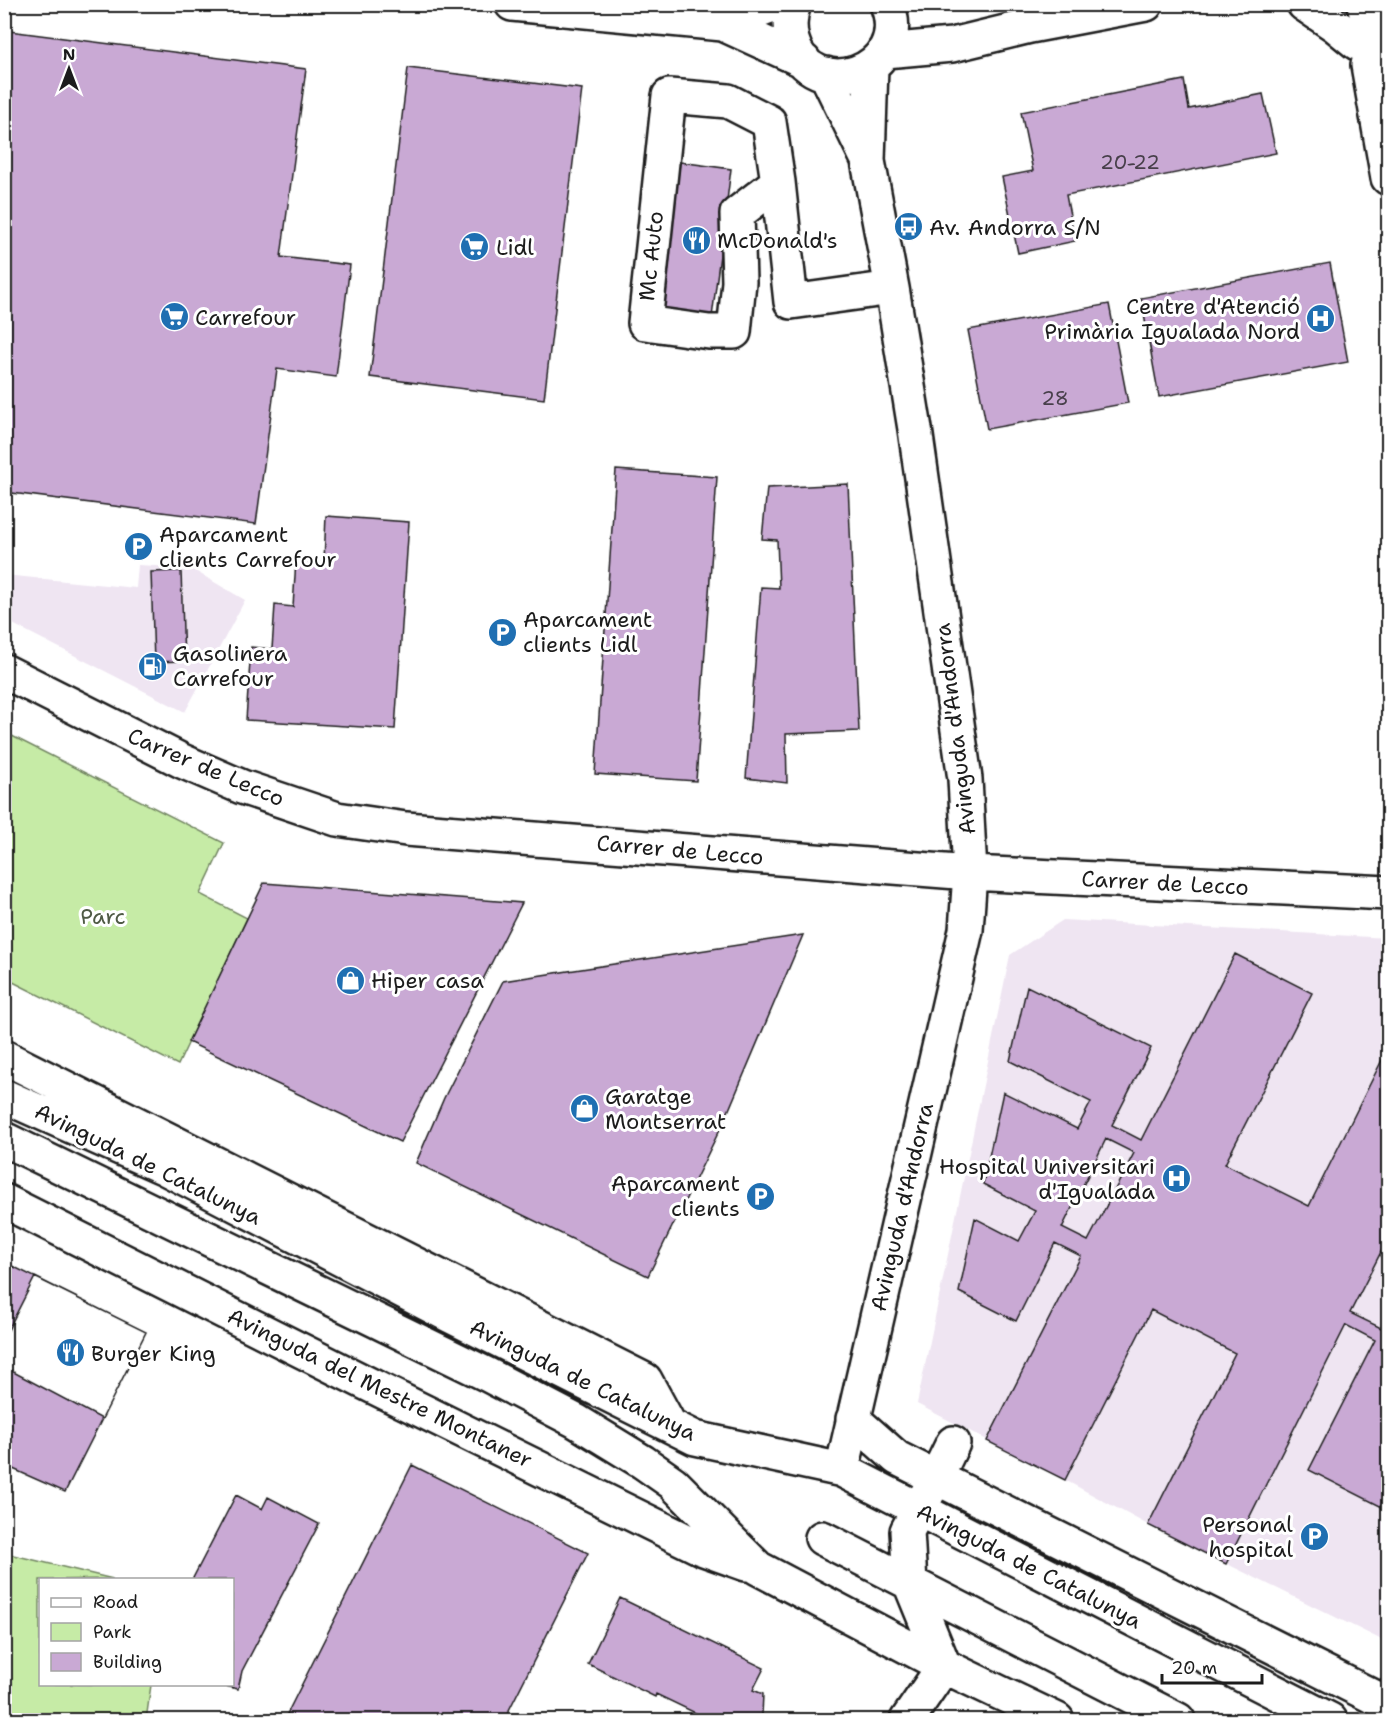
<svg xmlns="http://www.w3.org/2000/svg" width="1393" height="1725" font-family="'Shantell Sans',sans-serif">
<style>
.built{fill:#efe5f2}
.green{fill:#c6eba6;stroke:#718461;stroke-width:1.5}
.building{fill:#c9a9d4;stroke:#1c1c1c;stroke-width:1.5;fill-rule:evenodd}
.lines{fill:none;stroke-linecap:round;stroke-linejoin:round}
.minor-casing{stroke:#1c1c1c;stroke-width:38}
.minor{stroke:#fff;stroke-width:33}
.labels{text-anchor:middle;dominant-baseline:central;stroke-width:6;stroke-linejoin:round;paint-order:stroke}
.number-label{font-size:20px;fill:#473f4a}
.poi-label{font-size:22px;fill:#1c1c1c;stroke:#fff;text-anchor:start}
.street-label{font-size:22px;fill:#1c1c1c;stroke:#fff}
.park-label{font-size:22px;fill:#4f5a45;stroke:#fff}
</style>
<rect width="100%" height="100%" fill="#fff"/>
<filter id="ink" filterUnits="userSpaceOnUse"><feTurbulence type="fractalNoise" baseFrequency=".0167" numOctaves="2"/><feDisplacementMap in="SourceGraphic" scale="12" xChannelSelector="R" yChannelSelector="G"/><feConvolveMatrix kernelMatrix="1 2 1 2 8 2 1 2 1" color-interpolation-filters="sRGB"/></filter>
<g filter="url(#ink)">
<path class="built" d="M138,565l52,3 55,32 -60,112 -180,-92 -1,-45 132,13z
M1063,920l325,18v705l-240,-118 -83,-45 -148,-76 93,-449z"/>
<path class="green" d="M4,732l220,111 -24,51 47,24 -69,147 -173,-87z
M5,1553l108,26 -73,1v104l111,1 -5,35h-141z"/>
<path class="building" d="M9,31l297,38 -25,188 69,8 -14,112 -59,-8 -21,155 -252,-32v-427z
M408,68l174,21 -38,310 -174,-22z
M1184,80l5,29 74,-15 13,59 -210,42 9,46 -57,12 -16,-76 31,-6 -12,-59z
M680,162l51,7 -19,148 -51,-6z
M1330,263l18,99 -189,35 -18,-99z
M1109,304l19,99 -141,26 -19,-99z
M616,470l101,7 -21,304 -101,-7z
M848,484l11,247 -73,3 1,49 -41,-5 15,-191 18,1 -2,-48 -15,-1 5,-51z
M326,516l83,6 -14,207 -149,-9 5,-73 21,2 3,-44 18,2 3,-47 28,1z
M181,571l3,90 -30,1 -3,-90z
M264,883l258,20 -122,239 -212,-100z
M803,935l-78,184 -77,157 -232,-113 28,-65 59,-117z
M1235,954l77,39 -87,171 84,42 79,-158v190l-38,75 31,15 7,-16v193l-2,4 -77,-39 66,-130 -29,-15 -120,239 -78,-39 87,-172 -84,-43 -86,170 -78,-39 94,-185 -26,-13 -39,78 -57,-29 16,-74 44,23 16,-30 -52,-27 20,-92 74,37 14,-27 -81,-41 17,-75 124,62 -39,77 29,15zM1106,1139l28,14 -46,88 -26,-13z
M4,1262l142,70 -81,160 -61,-27 2,-19 -2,-1z
M35,1277l111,55 -44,87 -98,-52v-29z
M412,1465l176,88 -84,167h-220z
M236,1495l26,14 6,-12 51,27 -77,147 -4,18 -21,-5h15v-104h-40z
M620,1598l144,70 -11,22 10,4 -1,21 -52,5 -54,-26 -1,3 -67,-33z"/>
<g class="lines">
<defs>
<path id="minor" d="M512,4l211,20 81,37
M794,4c-5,13 -5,24 -2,36 18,66 122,33 95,-36
M1304,4l31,21 22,18
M1364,4l9,41 -5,20 20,113
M723,24l52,-20
M885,51l67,-6 78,-19 116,-22
M826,74l40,82
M778,182l-41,32 2,68 -5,50h-25l-64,-9 24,-227 59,5 41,21 9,60 13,120 101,-14
M4,671l178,90 60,26 95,32 69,10 564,44 418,20
M4,1057l641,323 24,44
M4,1096l161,72 284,147 246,123 147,32 488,250
M4,1139l484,236 88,46 67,41 30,21 85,85 186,98 113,54
M4,1201l362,182 335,165 45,16
M853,1419l44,39 491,246
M842,1470l124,-540 4,-57 -5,-94 -50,-350 -23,-141 -24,-127 3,-94
M822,1538l356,182
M907,1720l37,-54 -34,-83 -3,-52 29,-53 17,-35"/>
</defs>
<use href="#minor" class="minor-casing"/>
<use href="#minor" class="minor"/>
</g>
</g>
<defs>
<symbol id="bus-disc" viewBox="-11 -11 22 22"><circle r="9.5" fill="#1f6fb2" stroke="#fff"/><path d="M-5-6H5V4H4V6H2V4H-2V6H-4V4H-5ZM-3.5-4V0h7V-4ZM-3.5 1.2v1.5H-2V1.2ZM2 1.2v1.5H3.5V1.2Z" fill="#fff"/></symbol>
<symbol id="restaurant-disc" viewBox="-11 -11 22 22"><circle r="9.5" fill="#1f6fb2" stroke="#fff"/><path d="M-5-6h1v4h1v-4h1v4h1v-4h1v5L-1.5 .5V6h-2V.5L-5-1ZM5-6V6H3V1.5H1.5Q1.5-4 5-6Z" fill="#fff"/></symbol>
<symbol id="supermarket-disc" viewBox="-11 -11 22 22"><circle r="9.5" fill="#1f6fb2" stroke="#fff"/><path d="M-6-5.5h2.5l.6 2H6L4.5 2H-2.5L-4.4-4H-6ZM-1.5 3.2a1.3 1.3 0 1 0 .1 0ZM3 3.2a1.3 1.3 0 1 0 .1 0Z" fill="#fff"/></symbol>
<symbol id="hospital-disc" viewBox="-11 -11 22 22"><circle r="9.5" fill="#1f6fb2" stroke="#fff"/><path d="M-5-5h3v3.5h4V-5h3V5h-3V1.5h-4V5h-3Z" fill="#fff"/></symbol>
<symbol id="parking-disc" viewBox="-11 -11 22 22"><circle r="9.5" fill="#1f6fb2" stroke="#fff"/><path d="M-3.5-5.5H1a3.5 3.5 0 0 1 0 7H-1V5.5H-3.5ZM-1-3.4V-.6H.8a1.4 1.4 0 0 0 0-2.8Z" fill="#fff"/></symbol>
<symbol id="fuel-disc" viewBox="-11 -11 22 22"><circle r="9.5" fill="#1f6fb2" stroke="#fff"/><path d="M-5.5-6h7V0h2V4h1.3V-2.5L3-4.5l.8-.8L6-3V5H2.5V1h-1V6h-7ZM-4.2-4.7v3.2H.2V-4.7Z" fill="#fff"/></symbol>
<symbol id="shop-disc" viewBox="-11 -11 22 22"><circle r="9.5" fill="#1f6fb2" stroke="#fff"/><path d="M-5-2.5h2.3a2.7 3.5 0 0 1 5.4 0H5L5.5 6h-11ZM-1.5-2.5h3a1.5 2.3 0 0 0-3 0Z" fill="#fff"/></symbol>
</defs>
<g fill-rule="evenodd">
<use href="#bus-disc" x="892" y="210" width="33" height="33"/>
<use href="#restaurant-disc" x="680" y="224" width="33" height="33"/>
<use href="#supermarket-disc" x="458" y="230" width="33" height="33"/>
<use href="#supermarket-disc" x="158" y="300" width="33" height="33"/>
<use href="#hospital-disc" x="1304" y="302" width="33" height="33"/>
<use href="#parking-disc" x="122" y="530" width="33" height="33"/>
<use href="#parking-disc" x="486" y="616" width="33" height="33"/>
<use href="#fuel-disc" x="136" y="650" width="33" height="33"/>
<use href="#shop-disc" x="334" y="964" width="33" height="33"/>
<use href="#shop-disc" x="568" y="1092" width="33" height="33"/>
<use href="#hospital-disc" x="1160" y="1162" width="33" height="33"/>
<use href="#parking-disc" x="744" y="1180" width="33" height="33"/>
<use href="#restaurant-disc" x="54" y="1336" width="33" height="33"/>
<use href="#parking-disc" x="1298" y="1520" width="33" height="33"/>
</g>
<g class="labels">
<g class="number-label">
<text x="1130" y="162">20-22</text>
<text x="1055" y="398">28</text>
</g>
<g class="poi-label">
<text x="929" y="227">Av. Andorra S/N</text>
<text x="717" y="240">McDonald's</text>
<text x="496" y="247">Lidl</text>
<text x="1300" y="306" text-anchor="end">Centre d'Atenció<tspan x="1300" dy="25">Primària Igualada Nord</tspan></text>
<text x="195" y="317">Carrefour</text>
<text x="159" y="534">Aparcament<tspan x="159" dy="25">clients Carrefour</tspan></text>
<text x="523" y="619">Aparcament<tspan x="523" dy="25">clients Lidl</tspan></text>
<text x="173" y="653">Gasolinera<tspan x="173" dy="25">Carrefour</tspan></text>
<text x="371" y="980">Hiper casa</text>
<text x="605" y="1096">Garatge<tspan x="605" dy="25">Montserrat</tspan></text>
<text x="1155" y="1166" text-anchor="end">Hospital Universitari<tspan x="1155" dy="25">d'Igualada</tspan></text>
<text x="740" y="1183" text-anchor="end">Aparcament<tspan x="740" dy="25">clients</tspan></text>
<text x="91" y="1353">Burger King</text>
<text x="1293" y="1524" text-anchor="end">Personal<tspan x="1293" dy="25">hospital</tspan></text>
</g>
<g class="street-label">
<text transform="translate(651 256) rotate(-84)">Mc Auto</text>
<text transform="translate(955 729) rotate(-97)">Avinguda d'Andorra</text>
<text transform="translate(206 767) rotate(23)">Carrer de Lecco</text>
<text transform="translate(680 850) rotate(5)">Carrer de Lecco</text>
<text transform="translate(1165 883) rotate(3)">Carrer de Lecco</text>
<text transform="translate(148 1164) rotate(26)">Avinguda de Catalunya</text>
<text transform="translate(902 1207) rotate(-77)">Avinguda d'Andorra</text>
<text transform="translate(583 1380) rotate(26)">Avinguda de Catalunya</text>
<text transform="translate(380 1388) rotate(26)">Avinguda del Mestre Montaner</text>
<text transform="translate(1029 1566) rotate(27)">Avinguda de Catalunya</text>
</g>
<g class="park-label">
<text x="103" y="916">Parc</text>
</g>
</g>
<rect width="1393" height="1725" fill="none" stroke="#fff" stroke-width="24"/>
<rect x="12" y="12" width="1369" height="1701" fill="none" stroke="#1c1c1c" stroke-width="2" filter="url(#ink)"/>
<rect x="39" y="1578" width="195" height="108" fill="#ffffff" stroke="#a4a4a4" stroke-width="1.5"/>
<rect x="51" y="1598" width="30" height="9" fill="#ffffff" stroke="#a4a4a4" stroke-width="1.5"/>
<text x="93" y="1608" font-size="18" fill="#1c1c1c">Road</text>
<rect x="51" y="1623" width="30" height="18" fill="#c6eba6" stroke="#a4a4a4" stroke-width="1.5"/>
<text x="93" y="1638" font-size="18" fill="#1c1c1c">Park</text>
<rect x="51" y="1653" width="30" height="18" fill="#c9a9d4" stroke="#a4a4a4" stroke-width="1.5"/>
<text x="93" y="1668" font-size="18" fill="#1c1c1c">Building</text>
<g transform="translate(69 69)" stroke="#ffffff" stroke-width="4.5" paint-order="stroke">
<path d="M0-4.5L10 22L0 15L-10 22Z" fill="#1c1c1c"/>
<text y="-9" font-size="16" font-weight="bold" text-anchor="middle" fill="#1c1c1c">N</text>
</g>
<path d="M1162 1674v9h100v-9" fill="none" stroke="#1c1c1c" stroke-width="3"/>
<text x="1171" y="1674" font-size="18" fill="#1c1c1c" stroke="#ffffff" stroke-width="4.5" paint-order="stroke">20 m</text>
</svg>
